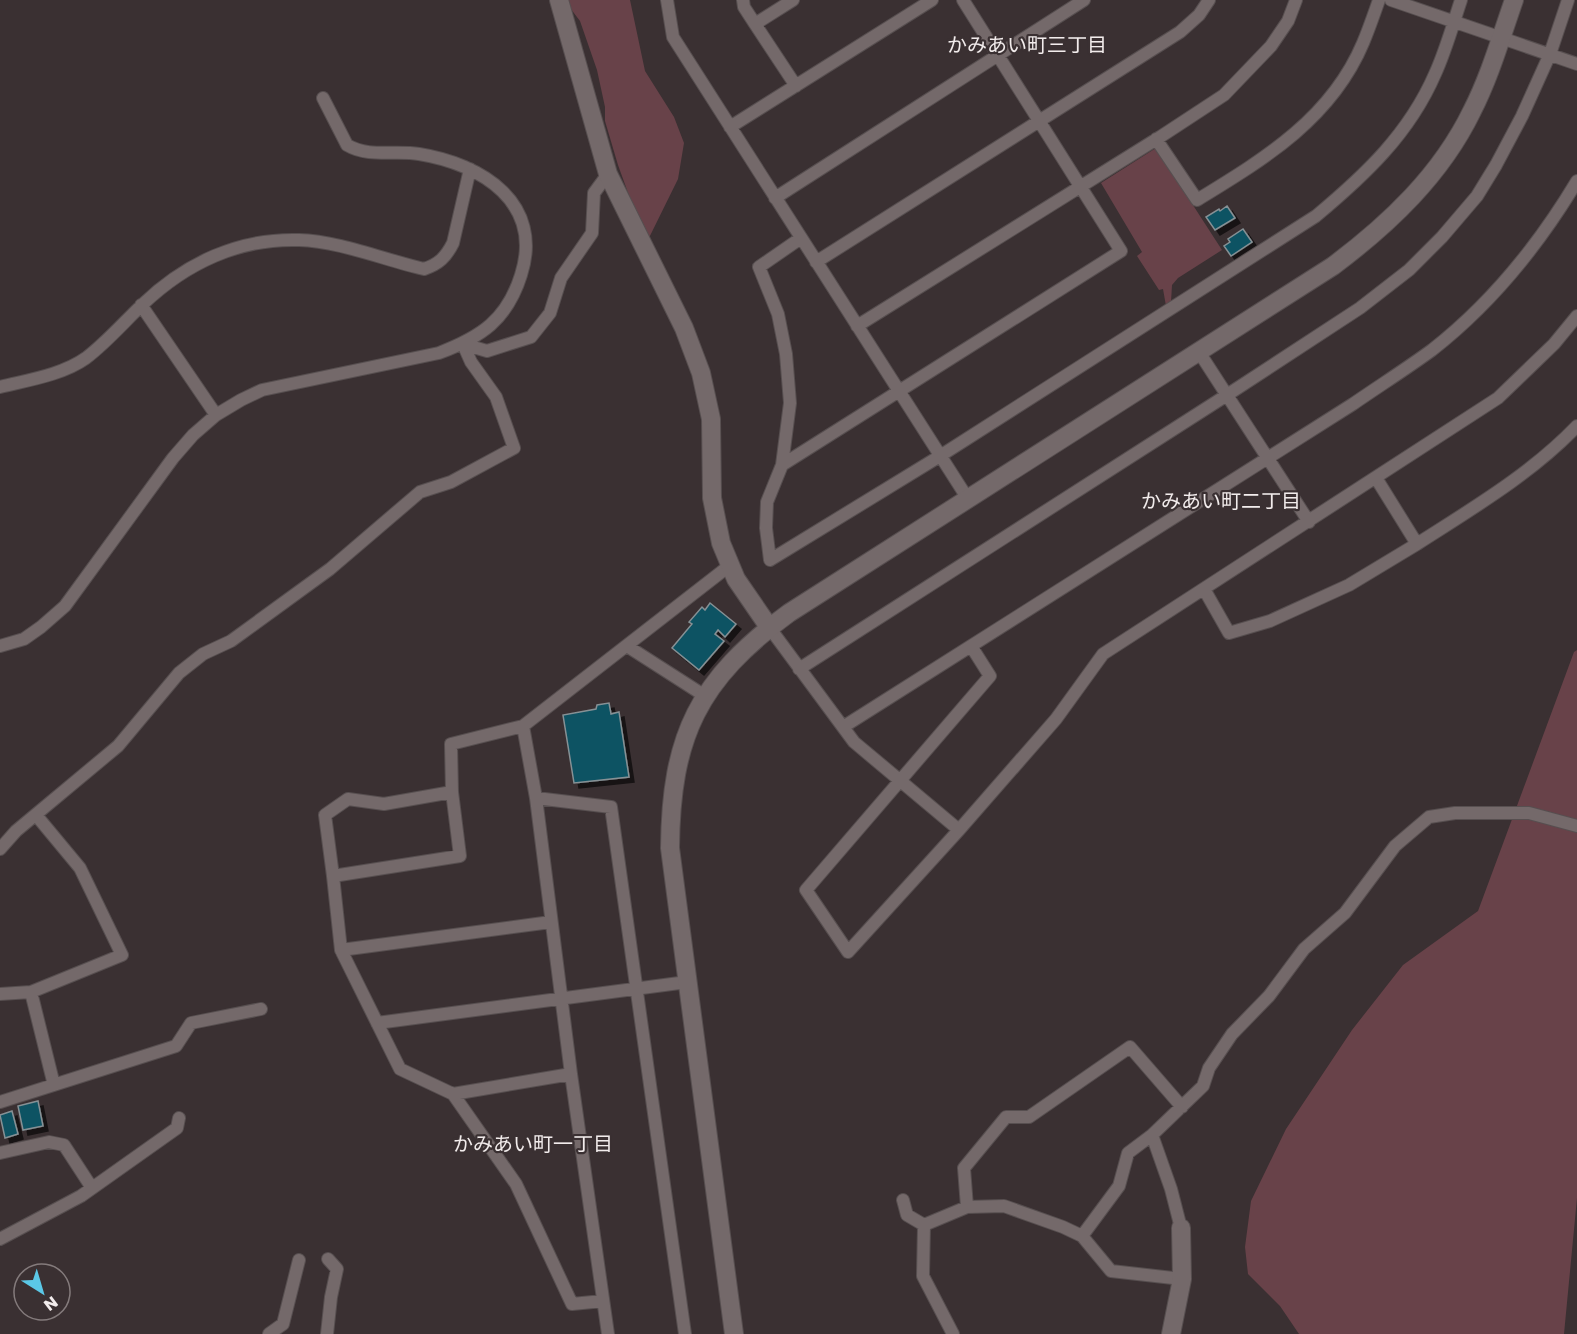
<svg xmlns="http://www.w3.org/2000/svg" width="1577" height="1334" font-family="Poppins,'Noto Sans JP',sans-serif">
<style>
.green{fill:#684249}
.building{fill:#0c5263;stroke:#869195;stroke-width:1.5;filter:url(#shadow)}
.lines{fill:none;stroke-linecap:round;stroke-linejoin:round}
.street-casing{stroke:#574f50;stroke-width:14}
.secondary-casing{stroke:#574f50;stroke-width:20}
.street{stroke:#74696a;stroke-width:12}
.secondary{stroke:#74696a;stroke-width:18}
.labels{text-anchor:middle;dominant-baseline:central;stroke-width:4.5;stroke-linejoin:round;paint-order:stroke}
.neighbourhood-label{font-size:20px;fill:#f2ecec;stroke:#3a3032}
</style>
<defs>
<filter id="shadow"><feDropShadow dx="5" dy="5" stdDeviation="0" flood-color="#0009"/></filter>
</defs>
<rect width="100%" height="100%" fill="#3a3032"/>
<path class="green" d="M564,0h66l15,71 29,46 10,26 -6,36 -34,69 -13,-47 -13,-36 -13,-44v-14l-8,-37 -17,-49z
M1156,148l66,102 -44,28 -6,7 -1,17 -5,4 -3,-17 -4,1 -22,-34 5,-4 -41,-69z
M1577,650v548l-13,136h-265l-19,-28 -32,-32 -3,-27 6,-46 35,-72 66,-99 51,-65 75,-54 96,-259z"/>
<path class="building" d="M1227,206l8,12 -20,12 -9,-13 13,-8 1,2z
M1243,229l9,13 -21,14 -7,-10 6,-4 -2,-3z
M710,603l26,21 -11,13 -7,-7 -3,4 9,7 -25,29 -27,-22 20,-24 -3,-2 13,-15 3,3z
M609,703l2,11 8,-2 10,65 -55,6 -11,-68 33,-6 1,-4z
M38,1101l5,25 -20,4 -5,-24z
M12,1111l6,23 -13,4 -5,-23z"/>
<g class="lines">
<defs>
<path id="street" d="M667,0l6,37 295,462
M743,0l1,7 11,17
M793,0l-38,24 41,62
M963,0l158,251 -339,214 -15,37 -1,26 4,32 170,-104 376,-240c49,-41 93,-82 119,-142 11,-24 18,-50 26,-74
M1391,0l186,64
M730,127l202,-127
M1156,139l41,61c67,-41 134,-81 166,-157 6,-14 11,-29 16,-43
M775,198l309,-198
M816,262l364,-230 19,-17 10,-15
M141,305l75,110
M857,326l303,-189 64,-42 47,-49 17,-25 8,-21
M463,344l24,7 44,-14 19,-24 11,-35 31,-45 2,-40 14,-19
M1199,352l110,170
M0,387c28,-7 62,-12 86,-29 21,-16 38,-36 57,-54 43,-41 96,-66 156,-64 40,1 86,20 125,29 15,-5 22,-12 29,-26l17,-74
M782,465l8,-62 -4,-49 -8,-40 -19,-47 42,-29
M1376,478l41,66c56,-36 114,-70 160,-118
M1204,589l25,44 41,-12 79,-36 68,-41
M769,627l85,115 105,88
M0,646l24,-7 17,-12 24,-21 108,-148 20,-23 23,-20 25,-15 21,-10 177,-37c42,-16 68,-33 82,-78 23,-72 -39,-111 -102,-121 -24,-4 -50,4 -72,-9l-24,-47
M627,646l78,50
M971,646l19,30 -184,214 42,62 111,-122 97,-111 47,-65 395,-256 56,-54 23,-28
M799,669l428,-274 133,-87 49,-38 33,-33 35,-41 19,-31 26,-49 28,-62 18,-54
M523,726l-72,18 1,48 8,64 -127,20 8,74 59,119 53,25 63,90 56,120 31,-3
M843,727l510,-323c26,-18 53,-35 79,-54 60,-47 106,-104 145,-169
M536,798l75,9 74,527
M0,849l16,-18 102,-85 61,-73 24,-19 28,-13 99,-72 90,-77 31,-10 63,-34 -18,-51 -25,-35 -8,-18
M333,876l-8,-61 23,-16 36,5 68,-12
M341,950l210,-28
M31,992l23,93
M0,994l31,-2 91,-37 -42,-87 -44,-53
M377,1023l310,-41
M453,1094l118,-20
M0,1102l176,-56 15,-23 70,-14
M1182,1107l-52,-60 -101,70h-23l-42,51 3,39 37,-1 59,21 19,9 29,35 71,8
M0,1153l49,-11 15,3 28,43
M903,1200l4,15 17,10 43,-18
M924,1225l-1,51 30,58
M1181,1228l-10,-39 -19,-54 51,-49 6,-18 23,-34 37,-38 35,-47 41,-36 50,-67 34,-29 26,-4h74l48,13
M1082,1236l37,-50 9,-33 24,-18
M0,1239l81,-43 96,-68 2,-10
M269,1334l14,-10 16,-64
M327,1334l4,-37 6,-28 -9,-10
M608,1334l-37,-260 -35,-276 -13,-72 206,-160"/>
<path id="secondary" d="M559,0l49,174 76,154 17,45 10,46 1,79 9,45 15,36 33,48
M734,1334l-64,-486c1,-112 28,-168 119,-235l544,-347c56,-42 108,-91 139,-155 18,-35 29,-74 42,-111
M1171,1334l11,-55 -1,-51"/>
</defs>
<use href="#street" class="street-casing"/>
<use href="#secondary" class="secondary-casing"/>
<use href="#street" class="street"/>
<use href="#secondary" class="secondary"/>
</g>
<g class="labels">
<g class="neighbourhood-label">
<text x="1027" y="45">かみあい町三丁目</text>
<text x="1221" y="501">かみあい町二丁目</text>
<text x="533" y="1144">かみあい町一丁目</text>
</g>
</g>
<g transform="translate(42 1292) rotate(143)"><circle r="28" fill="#3a3032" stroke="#847b7c" stroke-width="1.5"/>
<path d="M0-4.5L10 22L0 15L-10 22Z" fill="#5bc8e7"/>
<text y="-9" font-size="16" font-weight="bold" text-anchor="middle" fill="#f2ecec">N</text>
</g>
</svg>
